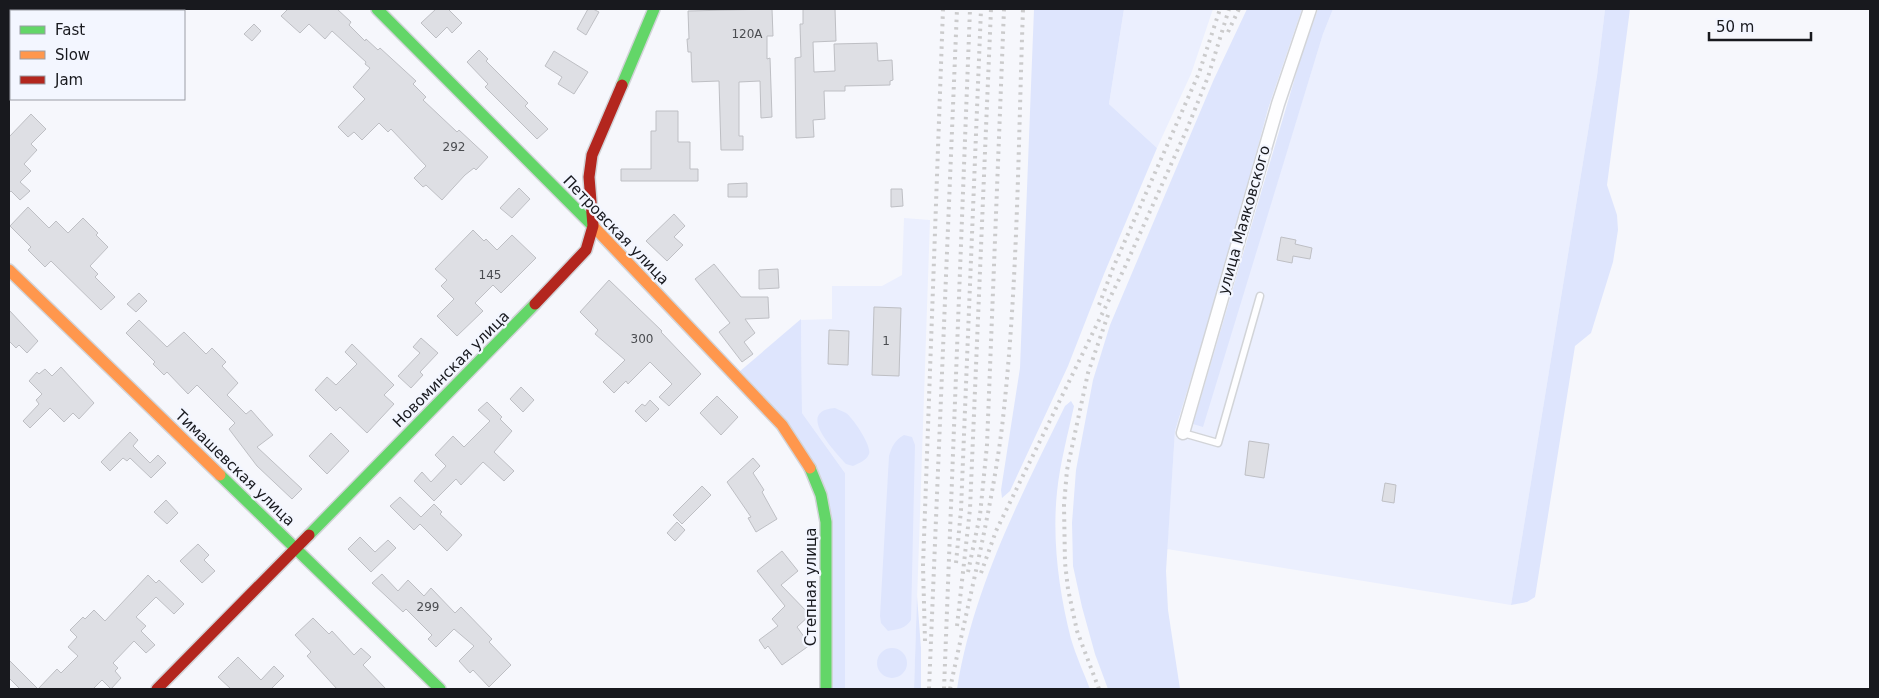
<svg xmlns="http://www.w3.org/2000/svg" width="1879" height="698" font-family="'DejaVu Sans',sans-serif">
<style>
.built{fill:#ebeffe}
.green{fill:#dee5fd}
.building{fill:#dedfe4;stroke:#bebfc4}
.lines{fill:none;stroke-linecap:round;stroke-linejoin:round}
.lane-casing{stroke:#d2d4d8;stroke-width:9}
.street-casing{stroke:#d2d4d8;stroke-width:15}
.fast-casing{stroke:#d2d4d8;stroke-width:14}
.slow-casing{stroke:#d2d4d8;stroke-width:14}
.jam-casing{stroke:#d2d4d8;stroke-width:14}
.lane{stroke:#fefeff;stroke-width:6}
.street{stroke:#fefeff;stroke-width:12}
.fast{stroke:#63d668;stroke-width:11}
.slow{stroke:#ff974d;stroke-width:11}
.jam{stroke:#b3261e;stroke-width:11}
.rail{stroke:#cbcbcc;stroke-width:4;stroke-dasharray:2.5 5;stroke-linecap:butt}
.labels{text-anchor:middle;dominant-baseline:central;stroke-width:4.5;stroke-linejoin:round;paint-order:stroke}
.number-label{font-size:12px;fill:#4a4c50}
.street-label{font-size:15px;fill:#18191e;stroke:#f3f6ff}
</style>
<rect width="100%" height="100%" fill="#f6f7fc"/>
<path class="built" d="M1124,9h89l-22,65 -34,74 -48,-44z
M1333,9h272l-8,67 -86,529 -344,-56 8,-118 4,-12 23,7 121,-392z
M904,218l26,2 -16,469h-69v-216l-43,-60 -1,-93 31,-1v-33h50l20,-11z"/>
<path class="green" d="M1034,9h90l-15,95 48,44 -53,126 -36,92 -58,125 -8,7 -1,-8 19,-122z
M1247,9h55l-34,100 -36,135 -57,187 -9,140 2,39 12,79h-72l-13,-35 -13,-47 -9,-41 -1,-43 4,-53 17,-90 17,-55 104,-246z
M1318,9h15l-10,25 -120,393 -10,-3 108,-367z
M1605,9h25l-23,176 10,30 1,15 -5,32 -22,71 -16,13 -40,251 -8,5 -16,3 86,-529z
M801,319l1,94 43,60v216h-13l-3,-182 -90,-135z
M1071,401l3,5c-6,28 -14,57 -17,86 -5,48 2,100 14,147 5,17 13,34 19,50h-133c16,-101 63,-191 108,-283z
M835,408c3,2 8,3 11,5 7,5 26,33 23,41 -3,7 -10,9 -16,12l-7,-2c-12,-14 -51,-53 -11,-56z
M904,435l8,2 3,8 -4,175c-6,9 -13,9 -23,11l-7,-8 -1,-7 9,-160c3,-10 6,-16 15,-21z
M917,596l4,52v41h-7z
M877 663a15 15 0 1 1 30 0a15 15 0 1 1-30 0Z"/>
<path class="building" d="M288,9h49l14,13 -2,3 16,16 1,-2 12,11 2,-2 36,33 -3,3 13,13 -3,3 34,32 2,-2 29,27 -12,13 -2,-2 -9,7 -23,25 -16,-15 -3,2 -9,-9 12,-12 -35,-37 -3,3 -9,-9 -17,17 -8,-8 -6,5 -10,-10 27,-28 -12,-12 17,-19 -5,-4 1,-2 -34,-31 -7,8 -16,-15 -9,9 -19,-17z
M436,9h12l14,14 -10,10 -5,-6 -11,11 -15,-15z
M588,9h5l6,3 -13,23 -9,-6z
M772,9l1,27h-6v23l3,-1 2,59 -11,1 -1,-37 -21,1v54h4v14h-22l-2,-69 -27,1 -1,-30h-3l-1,-13h2l-1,-28z
M803,9h32l1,32 -23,1 1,30 21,-1 -1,-27 43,-1 1,18 14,-1 1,20 -3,1v4l-45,1v5h-21l1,28 -12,1 1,17 -18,1 -1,-80 6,-1 -1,-33h3z
M254,24l7,7 -9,10 -8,-7z
M479,50l9,9 -2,2 42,42 -3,3 23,23 -11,10 -52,-52 3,-3 -21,-22z
M554,51l34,21 -14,22 -16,-10 4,-7 -17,-11z
M656,111h22v31h12v27h8v12h-77v-12h30v-38h5z
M31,114l15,15 -15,15 6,6 -13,14 7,7 -11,11 10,9 -10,9 -9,-9 -2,2v-56z
M747,183v14h-19v-13z
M519,188l11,11 -18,19 -12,-10z
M891,189h11l1,17 -12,1z
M28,207l21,21 7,-7 12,12 15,-15 15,15 -2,2 12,12 -18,19 8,8 -3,3 20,20 -14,13 -50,-49 -6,6 -17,-17 3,-3 -21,-21z
M674,214l11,12 -11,11 9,8 -16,16 -21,-20z
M473,230l11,11 2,-2 11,11 15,-15 24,23 -35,35 -8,-8 -18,18 8,8 -26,25 -20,-20 17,-17 -13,-13 6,-6 -12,-11z
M1281,237l15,3 -1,4 17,4 -2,11 -17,-3 -1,7 -15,-3z
M714,264l27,33h27l1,21 -24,1 10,14 -11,9 9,12 -11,8 -23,-30 11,-9 -35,-44z
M778,269l1,19 -20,1v-19z
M609,280l53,51 -1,1 40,42 -32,32 -10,-9 13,-13 -22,-22 -22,22 -2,-3 -12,12 -11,-11 22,-22 -30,-26 3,-4 -18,-18z
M139,293l8,8 -11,11 -9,-8z
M874,307l27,1 -2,68 -27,-1z
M9,310l29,31 -11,12 -8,-8 -3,3 -7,-7z
M139,320l28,27 17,-15 22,22 6,-6 14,14 -4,4 16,17 -11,12 19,19 5,-4 22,25 -16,12 45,42 -10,10 -35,-33 -28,-37 6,-6 -38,-38 -9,9 -21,-22 -3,3 -11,-11 2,-2 -29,-29z
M829,330l20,1 -1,34 -20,-1z
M421,338l17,15 -18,19 3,3 -12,13 -13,-12 22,-23 -7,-6z
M352,344l42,41 -10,10 10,9 -27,29 -27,-26 -4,4 -21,-21 12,-13 9,8 21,-21 -12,-12z
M61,367l33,36 -15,16 -6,-6 -9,9 -14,-14 -20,20 -7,-7 16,-17 -3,-4 6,-6 -13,-13 8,-9 2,2 6,-5 7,7z
M521,387l13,13 -11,12 -13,-13z
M717,396l21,21 -17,18 -21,-22z
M650,400l9,9 -13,13 -11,-11 7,-7 3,2z
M487,402l15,15 -2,2 12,12 -18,21 20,19 -10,10 -21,-19 -22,23 -5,-6 -22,22 -20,-20 8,-9 9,10 15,-16 -11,-11 18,-19 11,11 26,-26 -12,-11z
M130,432l8,8 -5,6 17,17 8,-8 8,8 -15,15 -21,-20 -3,3 -4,-3 -13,13 -9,-9z
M331,433l18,18 -22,23 -18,-18z
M1249,441l20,3 -5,34 -19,-3z
M753,458l7,8 -7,7 11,17 -2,2 15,27 -21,13 -8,-14 3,-1 -24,-35z
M1385,483l11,2 -2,18 -12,-2z
M702,486l9,9 -29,29 -9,-9z
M400,497l21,20 13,-13 8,8 -2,2 22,21 -15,16 -27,-27 -6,6 -24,-24z
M166,500l12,13 -11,11 -13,-12z
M677,522l8,8 -10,11 -8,-8z
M360,537l15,15 13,-12 8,8 -25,24 -23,-23z
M198,544l11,11 -5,5 11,11 -13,12 -22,-22z
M782,551l16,20 -17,14 29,30 -13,12 13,18 -28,20 -14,-19 -3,3 -6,-9 19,-14 -6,-7 13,-13 -28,-35z
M382,574l16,17 10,-11 16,16 7,-8 24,25 6,-6 31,32 -3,3 22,23 -22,22 -16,-17 -3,3 -11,-12 15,-15 -20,-17 -18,18 -8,-8 4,-4 -26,-26 -3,3 -31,-29z
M148,575l8,8 3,-3 25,24 -10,10 -18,-17 -20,20 10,9 -5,5 14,14 -9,8 -12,-12 -21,22 5,5 -3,3 6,7 -10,11 -9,-9 -9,9h-73l-11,-11v-18l29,29 19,-20 4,4 17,-17 -10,-9 9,-10 -7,-7 13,-13 2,2 9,-9 11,11z
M313,618l16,16 3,-3 22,24 7,-7 10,9 -8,8 23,24h-49l-30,-33 4,-4 -16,-17z
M238,657l23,23 13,-14 10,10 -13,13h-40l-13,-12z"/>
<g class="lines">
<defs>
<path id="lane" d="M1183,433l35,10 42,-147"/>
<path id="street" d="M1183,433l95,-329 32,-95"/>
<path id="fast" d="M377,9l217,218
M622,85l32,-76
M810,468l11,27 5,27v167
M220,475l220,214
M309,535l226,-231"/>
<path id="slow" d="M594,227l188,198 28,43
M9,270l211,205"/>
<path id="jam" d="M535,304l51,-54 7,-24 -4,-49 3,-22 30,-70
M157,689l152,-154"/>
</defs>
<use href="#lane" class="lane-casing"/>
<use href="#street" class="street-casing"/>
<use href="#fast" class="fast-casing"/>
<use href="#slow" class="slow-casing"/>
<use href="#jam" class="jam-casing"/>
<use href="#lane" class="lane"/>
<use href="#street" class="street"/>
<use href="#fast" class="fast"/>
<use href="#slow" class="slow"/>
<use href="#jam" class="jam"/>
<path class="rail" d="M1228,32l11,-23
M1099,305l14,-37 86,-195 21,-64
M956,563l5,-53 20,-501
M968,572l12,-57 7,-70 17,-436
M981,573l15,-42 128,-262 63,-140 21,-52 21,-68
M957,626l13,-117 21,-500
M925,641l-2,-75 20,-557
M929,689l28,-680
M944,689l26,-680
M950,689c18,-87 41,-174 52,-262 16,-139 16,-279 21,-418
M1099,689l-22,-58 -9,-42 -3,-26 -1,-58 3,-35 21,-97 21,-61"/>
</g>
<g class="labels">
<g class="number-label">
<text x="747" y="34">120А</text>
<text x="454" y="147">292</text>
<text x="490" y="275">145</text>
<text x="642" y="339">300</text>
<text x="886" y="341">1</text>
<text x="428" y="607">299</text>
</g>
<g class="street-label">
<text transform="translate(1244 220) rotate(-74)">улица Маяковского</text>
<text transform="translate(616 230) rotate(46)">Петровская улица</text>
<text transform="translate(451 369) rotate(-45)">Новоминская улица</text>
<text transform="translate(235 468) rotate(44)">Тимашевская улица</text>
<text transform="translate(811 587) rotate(-90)">Степная улица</text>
</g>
</g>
<rect width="1879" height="698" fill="none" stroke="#18191e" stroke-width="20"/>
<rect x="10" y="10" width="175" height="90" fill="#f3f6ff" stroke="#9b9ea5"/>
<rect x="20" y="26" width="25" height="8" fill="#63d668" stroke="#9b9ea5"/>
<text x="55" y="35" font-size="15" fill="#18191e">Fast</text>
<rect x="20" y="51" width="25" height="8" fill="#ff974d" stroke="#9b9ea5"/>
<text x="55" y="60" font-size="15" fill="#18191e">Slow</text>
<rect x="20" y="76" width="25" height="8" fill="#b3261e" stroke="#9b9ea5"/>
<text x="55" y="85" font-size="15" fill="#18191e">Jam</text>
<path d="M1709 32v8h102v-8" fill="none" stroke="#18191e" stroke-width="2.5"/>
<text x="1716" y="32" font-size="15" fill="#18191e" stroke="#f3f6ff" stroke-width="4" paint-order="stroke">50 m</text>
</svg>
